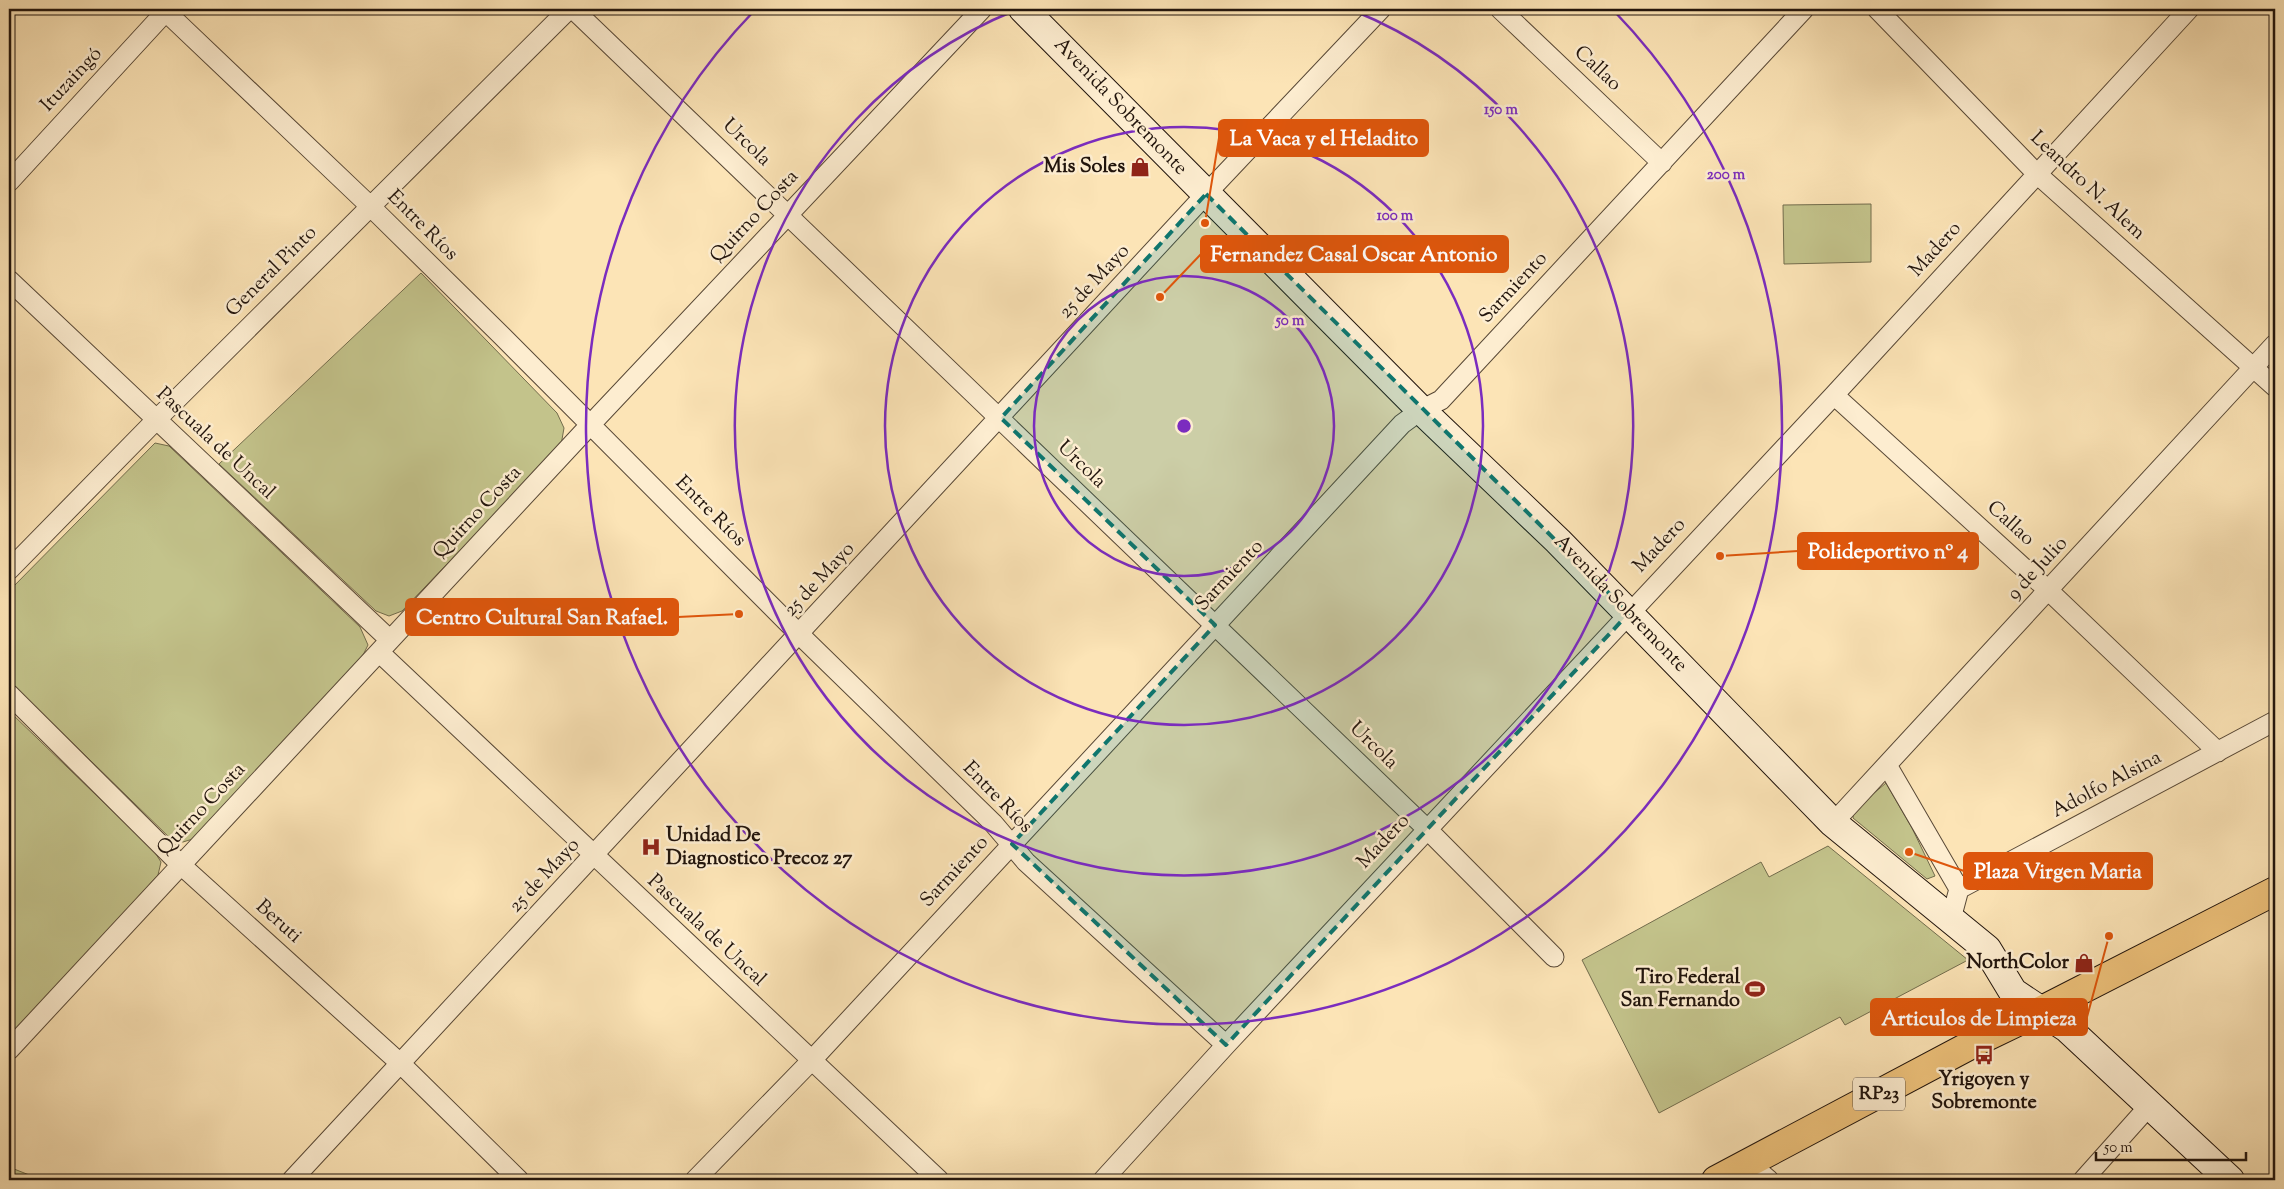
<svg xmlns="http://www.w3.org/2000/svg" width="2284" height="1189" font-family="'Sorts Mill Goudy',serif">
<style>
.green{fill:#c3c38b;stroke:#726c4c}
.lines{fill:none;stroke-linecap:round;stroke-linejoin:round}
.minor-casing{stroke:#584836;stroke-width:21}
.secondary-casing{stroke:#21140c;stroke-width:30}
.primary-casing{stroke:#21140c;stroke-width:30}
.minor{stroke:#fdedd0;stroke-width:19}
.secondary{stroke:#fdedd0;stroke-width:28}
.primary{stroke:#eec27b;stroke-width:28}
.marked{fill:#0f766e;fill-opacity:0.2;stroke:#0f766e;stroke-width:4;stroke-dasharray:10 6;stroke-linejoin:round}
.ring{fill:none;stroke:#7b2cbf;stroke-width:2.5}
.labels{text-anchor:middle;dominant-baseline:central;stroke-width:5;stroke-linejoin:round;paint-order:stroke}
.shield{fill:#fdedd0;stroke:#635547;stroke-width:1}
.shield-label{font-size:19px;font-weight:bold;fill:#21140c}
.street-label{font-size:20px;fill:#21140c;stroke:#fdedd0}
.poi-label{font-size:20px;font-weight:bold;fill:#21140c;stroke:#fdedd0;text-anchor:end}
.centre{fill:#7b2cbf;stroke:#fdedd0;stroke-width:2.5}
.ring-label{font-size:15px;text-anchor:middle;font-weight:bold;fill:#7b2cbf;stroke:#fdedd0;stroke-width:5;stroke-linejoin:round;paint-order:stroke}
.leader{fill:none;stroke:#de560c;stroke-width:2}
.callout-dot{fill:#de560c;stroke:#fdedd0;stroke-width:2}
.callout{fill:#de560c;stroke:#de560c;stroke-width:2}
.callout-label{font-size:21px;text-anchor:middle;font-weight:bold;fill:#fff}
</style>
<rect width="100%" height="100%" fill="#fce4b6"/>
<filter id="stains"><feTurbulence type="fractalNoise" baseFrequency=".004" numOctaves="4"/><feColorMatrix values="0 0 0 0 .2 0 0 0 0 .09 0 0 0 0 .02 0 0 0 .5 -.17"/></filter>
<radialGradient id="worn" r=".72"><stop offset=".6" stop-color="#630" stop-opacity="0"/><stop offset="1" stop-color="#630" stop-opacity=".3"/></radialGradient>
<path class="green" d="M1871,204v58l-87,2 -1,-59z
M421,273l136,140 7,15 -3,17 -159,166 -13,5 -13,-5 -157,-147z
M155,443l14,3 191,181 8,18 -8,16 -164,177 -13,4 -11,-2 -163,-159v-90z
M9,711l145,140 7,11 -3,13 -149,164z
M1886,783l26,45 23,48 -8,3 -74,-61 1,-8z
M1828,846l140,114 -123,65 -5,-8 -181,96 -77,-153 179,-98 8,15z
M9,1167l33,13h-33z"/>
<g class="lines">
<defs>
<path id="minor" d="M163,9l207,197 132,130 298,299 193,188 33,39 200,183
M573,9l854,820 127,128
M1500,9l162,154
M1877,9l159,164 239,214
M9,182l159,-173
M9,280l381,360
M1834,395l215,196 169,161
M9,570l148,-151 412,-410
M379,652l560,528
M9,694l172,171 220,199 118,116
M1887,765l72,124 -8,30
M1833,823l442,-479
M1959,889l316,-168
M9,1050l582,-626 391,-415
M1749,1163l20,17
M292,1180l914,-986 175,-185
M695,1180l116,-119 591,-637 19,-14 20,-10 363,-391
M1103,1180l123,-135 608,-650 355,-386
M2083,1180l67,-75"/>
<path id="secondary" d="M1023,9l398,401 137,131 275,282 154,126 26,43 54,36 163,152"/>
<path id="primary" d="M1716,1180l264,-140 62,-30 233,-119"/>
</defs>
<use href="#minor" class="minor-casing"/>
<use href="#secondary" class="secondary-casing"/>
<use href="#primary" class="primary-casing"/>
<use href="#minor" class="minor"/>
<use href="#secondary" class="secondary"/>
<use href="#primary" class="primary"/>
</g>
<path class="marked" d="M1206,194l423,419 -403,432 -214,-201 203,-219 -214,-207z"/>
<g class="ring">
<circle cx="1184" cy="426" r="150"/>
<circle cx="1184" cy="426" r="299"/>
<path d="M1352 10A449 449 0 1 1 1016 10"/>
<path d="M1614 11A598 598 0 1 1 754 11"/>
</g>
<defs>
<symbol id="shop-bare" viewBox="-9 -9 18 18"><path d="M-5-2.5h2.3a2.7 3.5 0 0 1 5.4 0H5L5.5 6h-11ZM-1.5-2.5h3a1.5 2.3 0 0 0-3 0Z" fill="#8f2418" stroke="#fdedd0" stroke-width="2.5" paint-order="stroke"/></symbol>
<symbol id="hospital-bare" viewBox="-9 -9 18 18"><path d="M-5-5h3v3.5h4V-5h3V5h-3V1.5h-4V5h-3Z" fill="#8f2418" stroke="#fdedd0" stroke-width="2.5" paint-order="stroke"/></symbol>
<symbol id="stadium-bare" viewBox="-9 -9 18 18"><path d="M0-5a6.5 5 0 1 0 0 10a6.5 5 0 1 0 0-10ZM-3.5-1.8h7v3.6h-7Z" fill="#8f2418" stroke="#fdedd0" stroke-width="2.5" paint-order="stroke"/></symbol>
<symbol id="bus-bare" viewBox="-9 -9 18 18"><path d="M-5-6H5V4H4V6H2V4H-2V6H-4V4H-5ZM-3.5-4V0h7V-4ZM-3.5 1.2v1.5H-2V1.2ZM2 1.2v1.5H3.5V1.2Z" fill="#8f2418" stroke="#fdedd0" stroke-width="2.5" paint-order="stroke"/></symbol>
</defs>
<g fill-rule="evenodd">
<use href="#shop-bare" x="1126" y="153" width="28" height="28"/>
<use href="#hospital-bare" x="637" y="833" width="28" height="28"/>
<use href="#shop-bare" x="2070" y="949" width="28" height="28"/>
<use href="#stadium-bare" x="1741" y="975" width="28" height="28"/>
<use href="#bus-bare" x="1970" y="1041" width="28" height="28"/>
</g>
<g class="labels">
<rect class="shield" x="1853" y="1077.5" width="52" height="33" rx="4"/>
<g class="shield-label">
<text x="1879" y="1094">RP23</text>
</g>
<g class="street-label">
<text transform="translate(1597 69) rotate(43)">Callao</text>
<text transform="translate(72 80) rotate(-47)">Ituzaingó</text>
<text transform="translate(1120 107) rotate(46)">Avenida Sobremonte</text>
<text transform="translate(746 143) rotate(44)">Urcola</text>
<text transform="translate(2087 186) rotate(43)">Leandro N. Alem</text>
<text transform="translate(755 217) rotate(-47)">Quirno Costa</text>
<text transform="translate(422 226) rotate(45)">Entre Ríos</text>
<text transform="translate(1936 250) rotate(-48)">Madero</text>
<text transform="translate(272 272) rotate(-45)">General Pinto</text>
<text transform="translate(1095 282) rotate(-47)">25 de Mayo</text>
<text transform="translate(1514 288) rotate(-47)">Sarmiento</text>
<text transform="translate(215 444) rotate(43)">Pascuala de Uncal</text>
<text transform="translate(1081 465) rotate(44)">Urcola</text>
<text transform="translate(710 512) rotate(45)">Entre Ríos</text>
<text transform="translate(478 513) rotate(-47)">Quirno Costa</text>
<text transform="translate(2010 524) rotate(42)">Callao</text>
<text transform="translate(1660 546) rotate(-47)">Madero</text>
<text transform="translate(2038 569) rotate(-47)">9 de Julio</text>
<text transform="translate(1230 576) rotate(-47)">Sarmiento</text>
<text transform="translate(820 580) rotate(-47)">25 de Mayo</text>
<text transform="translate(1620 604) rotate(46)">Avenida Sobremonte</text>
<text transform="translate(1373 746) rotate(44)">Urcola</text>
<text transform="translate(2107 785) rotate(-28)">Adolfo Alsina</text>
<text transform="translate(997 798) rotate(46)">Entre Ríos</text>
<text transform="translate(202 810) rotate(-47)">Quirno Costa</text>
<text transform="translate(1384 842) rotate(-47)">Madero</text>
<text transform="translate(955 872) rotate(-47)">Sarmiento</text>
<text transform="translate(545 876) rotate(-47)">25 de Mayo</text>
<text transform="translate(278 922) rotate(42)">Beruti</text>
<text transform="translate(706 931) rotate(43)">Pascuala de Uncal</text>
</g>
<g class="poi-label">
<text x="1125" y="167">Mis Soles</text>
<text x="666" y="836" text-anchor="start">Unidad De<tspan x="666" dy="23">Diagnostico Precoz 27</tspan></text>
<text x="2069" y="963">NorthColor</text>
<text x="1740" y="978">Tiro Federal<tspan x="1740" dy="23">San Fernando</tspan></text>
<text x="1984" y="1080" text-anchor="middle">Yrigoyen y<tspan x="1984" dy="23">Sobremonte</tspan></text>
</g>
</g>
<circle cx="1184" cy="426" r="8" class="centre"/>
<g class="ring-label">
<text x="1501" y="114">150 m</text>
<text x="1726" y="179">200 m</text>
<text x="1395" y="220">100 m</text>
<text x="1290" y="325">50 m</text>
</g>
<path class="leader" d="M1205 223L1219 138M1160 297L1201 254M1720 556L1798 551M739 614L678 617M1909 852L1964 871M2109 936L2087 1017"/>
<g class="callout-dot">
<circle cx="1205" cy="223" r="5"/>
<circle cx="1160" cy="297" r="5"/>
<circle cx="1720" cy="556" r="5"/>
<circle cx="739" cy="614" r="5"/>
<circle cx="1909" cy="852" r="5"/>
<circle cx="2109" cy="936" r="5"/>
</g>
<g class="callout">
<rect x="1219" y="120" width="209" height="36" rx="5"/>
<rect x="1201" y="236" width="307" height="36" rx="5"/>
<rect x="1798" y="533" width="180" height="36" rx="5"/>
<rect x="406" y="599" width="272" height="36" rx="5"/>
<rect x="1964" y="853" width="188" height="36" rx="5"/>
<rect x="1871" y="999" width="216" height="36" rx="5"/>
</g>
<g class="callout-label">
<text x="1324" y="145">La Vaca y el Heladito</text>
<text x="1354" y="261">Fernandez Casal Oscar Antonio</text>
<text x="1888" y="558">Polideportivo nº 4</text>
<text x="542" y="624">Centro Cultural San Rafael.</text>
<text x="2058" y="878">Plaza Virgen Maria</text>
<text x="1979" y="1025">Articulos de Limpieza</text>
</g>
<rect width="2284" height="1189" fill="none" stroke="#fce4b6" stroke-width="30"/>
<rect x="10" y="10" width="2264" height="1169" fill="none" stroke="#21140c" stroke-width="2.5"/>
<rect x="15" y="15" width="2254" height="1159" fill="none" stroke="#21140c"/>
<path d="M2096 1152v8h150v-8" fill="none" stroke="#21140c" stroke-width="2.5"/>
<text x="2104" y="1152" font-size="15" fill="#21140c" stroke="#fdedd0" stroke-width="4" paint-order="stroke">50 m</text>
<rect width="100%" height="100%" filter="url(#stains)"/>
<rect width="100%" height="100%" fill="url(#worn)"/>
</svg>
